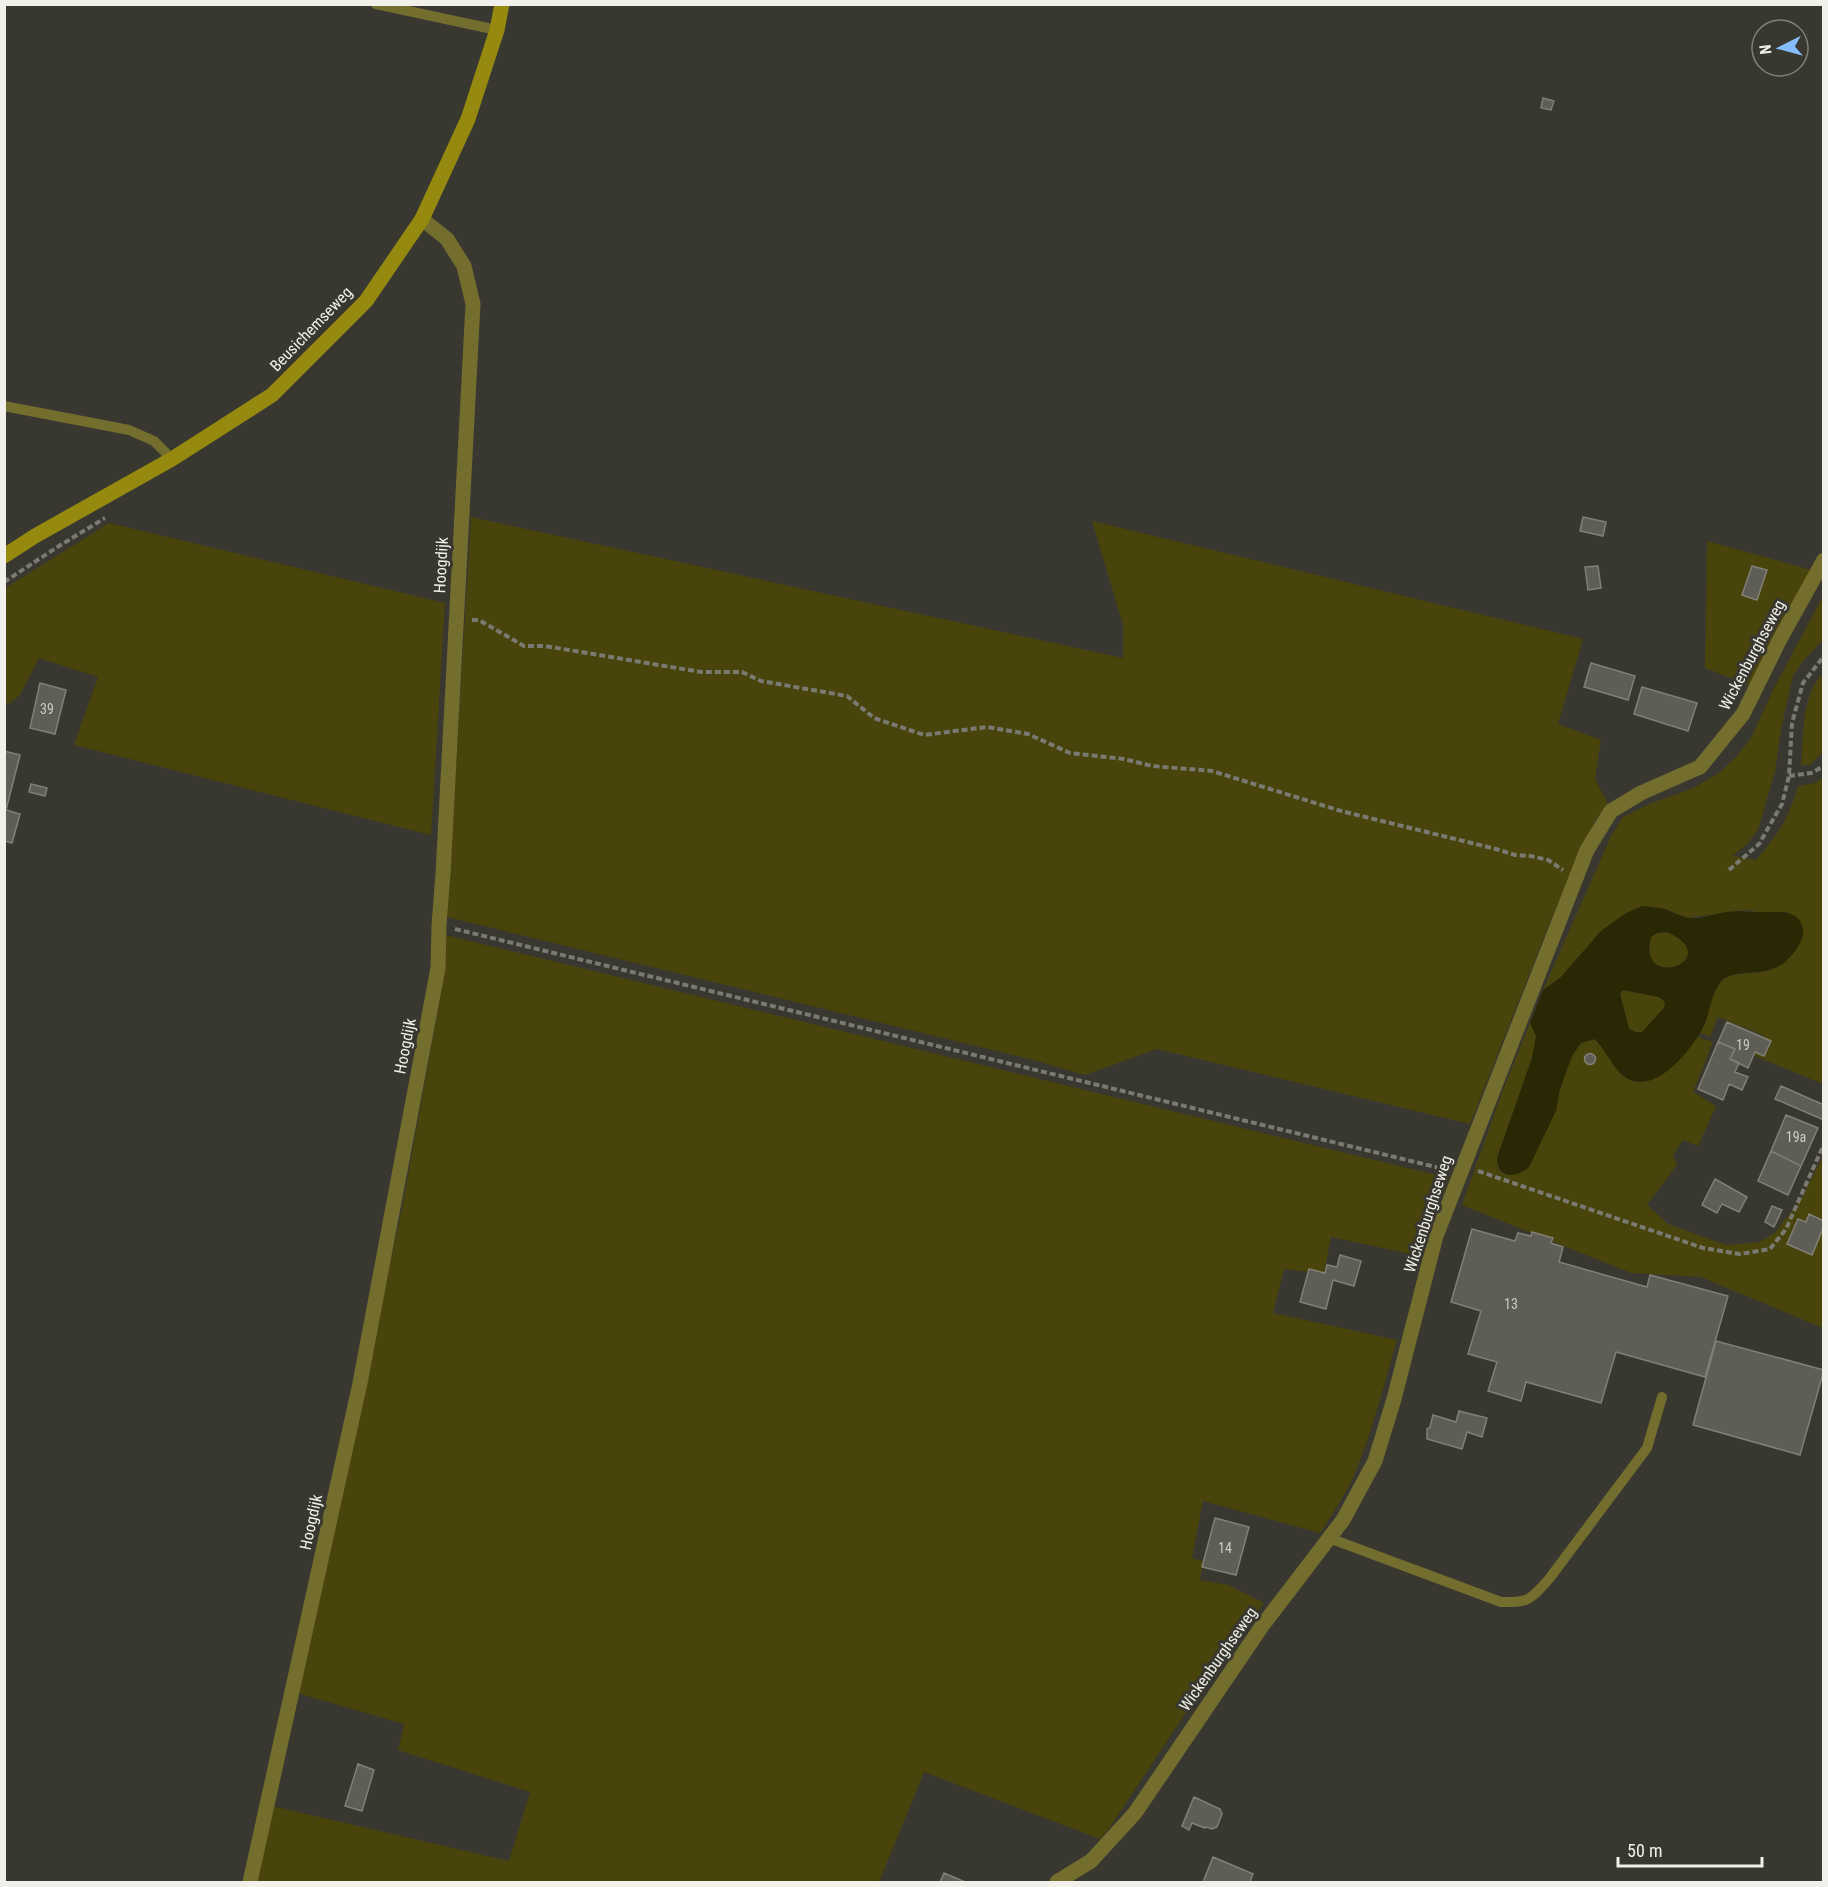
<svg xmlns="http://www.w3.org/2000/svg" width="1828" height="1887" font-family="'Roboto Condensed',sans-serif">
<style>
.green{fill:#49430c}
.water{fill:#2a2704;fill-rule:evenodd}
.building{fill:#5e5e56;stroke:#818077;stroke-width:1.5}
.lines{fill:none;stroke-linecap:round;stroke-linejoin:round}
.path{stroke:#7a7972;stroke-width:4;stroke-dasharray:6 3;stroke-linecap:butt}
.lane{stroke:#736d2e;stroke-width:10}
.street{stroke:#736d2e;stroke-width:15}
.secondary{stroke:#958a0f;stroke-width:15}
.labels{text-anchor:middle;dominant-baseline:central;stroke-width:6;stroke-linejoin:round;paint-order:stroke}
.number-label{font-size:14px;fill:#ccccc6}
.street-label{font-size:16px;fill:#f1f0eb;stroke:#383830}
</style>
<rect width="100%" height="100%" fill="#383830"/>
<path class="green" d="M471,517l652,141v-33l-31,-104 491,118 -25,85 43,16 -6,39 13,25 -13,17 -43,96 -82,207 -313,-75 -72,26 -52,-15 -586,-143z
M109,523l336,80 -14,232 -357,-90 24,-68 -59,-19 -19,37 -11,9 -4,-1v-115z
M1707,541l108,30 -61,116 -49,-19z
M1823,596v44l-19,20 -11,16 -12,53 -6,42 -17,59 -12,15 -14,11 24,4c21,-24 33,-42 42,-74l17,-3 8,-5v306l-68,-28 8,-21 -45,-18 -8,20 -10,-4c8,-16 10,-37 21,-51 9,-11 28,-7 41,-10 13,-3 22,-9 31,-18l-5,-42 -25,1 -17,-3 -59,8 -24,-10 -62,23 -40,46 -18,13 69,-156 11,-17 26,-13 44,-16 26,-15 17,-16 15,-19 23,-50z
M1823,673v79l-13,13h-9c3,-30 0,-70 22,-92z
M1667,932c61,27 -31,62 -16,5l6,-4z
M445,935l1004,243 -29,78 -89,-19 -7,37 -40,-5 -11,44 124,27c-13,44 -24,90 -42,133 -9,21 -22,40 -35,60l-117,-32 -11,57 11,3 -3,19 28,5 36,18 -43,57 -111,167 -10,12 -176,-67 -45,110h-625l18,-76 237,55 21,-69 -132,-42 6,-26 -107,-31 105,-484 39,-216z
M1622,990l37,7 6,5 -1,6 -22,24h-6l-7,-3 -9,-35z
M1530,1023l7,13 -5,22 -35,100 1,10 4,5c14,-14 32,-28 44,-44 15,-20 15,-72 35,-86 3,-2 10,-3 13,-4l9,9 19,28 13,6 14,-1 49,-44 15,5 -20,50 23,14 -18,40 -15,-6 -10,15 4,10 -30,40 21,19 58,21 33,-3 16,-9 27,-36 21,-41v172l-122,-51 -70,-4 -169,-68 41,-115z"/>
<path class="water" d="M1642,906c7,1 15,1 22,3 9,3 17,8 26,9 12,1 24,-4 36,-6 14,-2 26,1 40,0 15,0 33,-2 37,17 2,12 -11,27 -19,34 -17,14 -48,6 -61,16 -10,9 -13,30 -17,42 -8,20 -36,56 -59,60 -28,6 -36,-25 -52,-42l-14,4 -9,13 -12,33 -4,22 -27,56c-14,12 -31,12 -32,-9l35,-100 4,-22 -6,-13 13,-33 18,-13 40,-46 25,-18zM1667,932c61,27 -31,62 -16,5l6,-4zM1623,990l36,7 6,5 -1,6 -22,24h-6l-7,-3 -9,-35z"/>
<path class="building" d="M1543,98l11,3 -3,9 -10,-2z
M1583,517l23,5 -3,14 -23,-5z
M1598,566l3,22 -13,2 -3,-23z
M1752,566l15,4 -10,30 -15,-5z
M1591,663l44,13 -7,24 -44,-13z
M40,683l26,7 -11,44 -25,-6z
M1642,687l55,16 -9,28 -54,-17z
M4,751l16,4 -14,55 14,4 -8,29 -8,-2z
M31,784l16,4 -2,8 -16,-4z
M1727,1022l44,19 -7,15 -9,-4 -7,16 -18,-9 5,-10 -17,-7z
M1718,1042l17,7 -5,10 9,4 -4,9 13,5 -6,13 -13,-6 -6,16 -25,-11z
M1584.5 1059a5.5 5.5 0 1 1 11 0a5.5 5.5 0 1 1-11 0Z
M1781,1086l43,19v15l-49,-21z
M1786,1115l32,13 -17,38 -30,-15z
M1771,1151l30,15 -13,29 -30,-14z
M1715,1179l32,18 -8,15 -17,-8 -5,9 -15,-8z
M1772,1206l10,4 -8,17 -9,-5z
M1809,1214l15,7v5l-12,29 -25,-11 11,-25 8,3z
M1472,1229l43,12 3,-8 13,3 1,-4 21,6 -2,5 12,4 -4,15 88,25 3,-12 78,21 -23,81 -89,-25 -15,51 -75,-21 -5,19 -33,-10 9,-29 -29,-8 13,-43 -30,-9z
M1340,1255l21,6 -7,25 -21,-6 -7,29 -26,-7 9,-33 16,4 2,-8 10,2z
M1716,1341l108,29 -24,85 -107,-30z
M1459,1411l28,7 -5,19 -15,-5 -5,17 -35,-10v-10l3,-2 3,-12 23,7z
M1215,1518l34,9 -13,48 -34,-8z
M358,1764l16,6 -12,41 -17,-5z
M1194,1797l26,12 2,5 -5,13 -5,2 -6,-2 -1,1 -13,-5 -3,7 -7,-4z
M1213,1857l40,17 -3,8h-47z
M944,1873l21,9h-25z"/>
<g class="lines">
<path class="path" d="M4,582l55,-36 46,-28
M472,620h7l45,26h21l156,26h41l19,9 86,15 27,22 50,17 63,-8 41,7 42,19 54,6 28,7 60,5 129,40 155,38 19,6 16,1 17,4 15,10
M1789,776l22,-3 13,-7
M1729,870l30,-26 23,-40 7,-28 3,-53 11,-40 21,-27
M455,929l989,240
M1478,1171l225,77 37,6 30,-5 16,-20 38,-85"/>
<path class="lane" d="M376,4l121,26
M4,406l125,24 25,11 18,18
M1329,1538l172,64c28,1 30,-3 48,-23l98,-131 15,-51"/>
<path class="street" d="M250,1882l110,-499 78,-415 1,-43 4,-51 30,-570 -9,-38 -17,-27 -25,-20
M1057,1882l34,-21 44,-48 127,-187 81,-106 32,-59 19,-62 42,-163 151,-386 24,-39 30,-18 59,-26 43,-53 37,-75 44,-79"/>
<path class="secondary" d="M4,556l31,-20 137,-77 100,-64 94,-94 56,-82 46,-100 29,-89 5,-26"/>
</g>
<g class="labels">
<g class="number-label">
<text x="47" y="709">39</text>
<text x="1743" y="1045">19</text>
<text x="1796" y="1137">19a</text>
<text x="1511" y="1304">13</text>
<text x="1225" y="1548">14</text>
</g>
<g class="street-label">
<text transform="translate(311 329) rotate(-46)">Beusichemseweg</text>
<text transform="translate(441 565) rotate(-87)">Hoogdijk</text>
<text transform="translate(1752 655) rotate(-62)">Wickenburghseweg</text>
<text transform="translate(405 1046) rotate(-79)">Hoogdijk</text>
<text transform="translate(1428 1214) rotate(-72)">Wickenburghseweg</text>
<text transform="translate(311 1522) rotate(-78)">Hoogdijk</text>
<text transform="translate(1218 1659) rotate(-55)">Wickenburghseweg</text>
</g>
</g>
<rect width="1828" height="1887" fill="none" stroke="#f1f0eb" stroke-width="12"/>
<g transform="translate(1780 48) rotate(264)"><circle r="28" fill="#383830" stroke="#82827b" stroke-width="1.5"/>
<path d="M0-4.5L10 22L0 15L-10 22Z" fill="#86bbfb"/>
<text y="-9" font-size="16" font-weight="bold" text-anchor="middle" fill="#f1f0eb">N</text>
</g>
<path d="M1618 1857v9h144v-9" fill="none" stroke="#f1f0eb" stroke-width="3"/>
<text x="1627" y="1857" font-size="18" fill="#f1f0eb" stroke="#383830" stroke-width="4.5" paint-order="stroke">50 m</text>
</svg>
